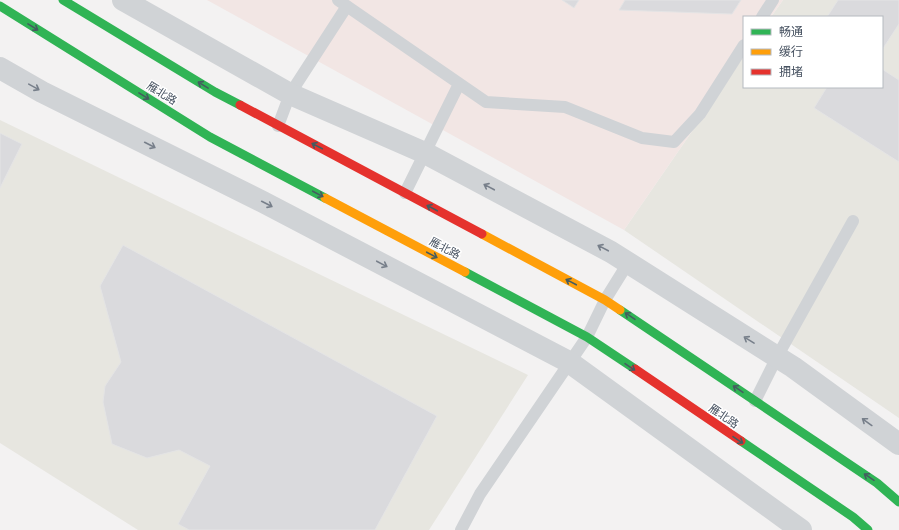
<svg xmlns="http://www.w3.org/2000/svg" width="899" height="530" font-family="Quicksand,'Noto Sans SC',sans-serif">
<style>
.commercial{fill:#e7e6e0}
.medical{fill:#f2e6e4}
.building{fill:#dadadd;stroke:#e4e4e5}
.lines{fill:none;stroke-linecap:round;stroke-linejoin:round}
.lane{stroke:#d0d3d6;stroke-width:12}
.street{stroke:#d0d3d6;stroke-width:22}
.fast{stroke:#30b455;stroke-width:9}
.slow{stroke:#ff9f0a;stroke-width:9}
.jam{stroke:#e5322d;stroke-width:9}
.oneway{stroke:#455c60}
.oneway2{stroke:#777f8a}
.labels{text-anchor:middle;dominant-baseline:central;stroke-width:3;stroke-linejoin:round;paint-order:stroke}
.street-label{font-size:11px;fill:#475261;stroke:#fff}
</style>
<rect width="100%" height="100%" fill="#f3f2f2"/>
<path class="commercial" d="M783,0h116v418l-275,-188 120,-174v31h138v-70h-111z
M0,120l528,255 -99,155h-291l-138,-87z"/>
<path class="medical" d="M207,0h576l-12,17h-27v39l-120,174z"/>
<path class="building" d="M562,0h17l-5,8z
M625,0h116l-9,14 -113,-4z
M838,0h61v24l-17,26v-33h-55z
M882,69l17,11v82l-85,-54 13,-21h55z
M0,133l22,11 -22,44z
M123,245l314,171 -62,114h-186l-11,-6 32,-58 -31,-16 -32,8 -35,-14 -9,-42 2,-16 16,-24 -21,-76z"/>
<g class="lines">
<path class="lane" d="M338,0l148,102 79,5 77,31 32,4 26,-28 44,-69
M762,17l11,-17
M278,126l12,-32 57,-88
M405,193l54,-109
M755,401l22,-44 76,-136
M461,530l19,-36 107,-157 18,-37 23,-37"/>
<path class="street" d="M123,0l167,94 135,59 186,99 182,115 106,77
M0,68l42,24 221,110 306,160 232,168"/>
<path class="fast" d="M63,0l152,92 25,13
M0,6l210,131 115,61
M465,272l122,65 48,32
M620,310l257,173 22,19
M741,441l112,76 15,13"/>
<path class="slow" d="M325,198l140,74
M482,234l123,66 15,10"/>
<path class="jam" d="M240,105l242,129
M635,369l106,72"/>
</g>
<defs><path id="oneway-shaft" d="M-6 0H5M1.5-3L5.5 0L1.5 3" fill="none" stroke-width="1.6" stroke-linecap="round" stroke-linejoin="round"/></defs>
<g class="oneway">
<use href="#oneway-shaft" transform="translate(33 27) rotate(32)"/>
<use href="#oneway-shaft" transform="translate(203 85) rotate(-149)"/>
<use href="#oneway-shaft" transform="translate(144 96) rotate(32)"/>
<use href="#oneway-shaft" transform="translate(317 146) rotate(-152)"/>
<use href="#oneway-shaft" transform="translate(318 194) rotate(28)"/>
<use href="#oneway-shaft" transform="translate(432 208) rotate(-152)"/>
<use href="#oneway-shaft" transform="translate(432 255) rotate(28)"/>
<use href="#oneway-shaft" transform="translate(571 282) rotate(-152)"/>
<use href="#oneway-shaft" transform="translate(630 316) rotate(-146)"/>
<use href="#oneway-shaft" transform="translate(630 367) rotate(34)"/>
<use href="#oneway-shaft" transform="translate(738 389) rotate(-146)"/>
<use href="#oneway-shaft" transform="translate(738 440) rotate(34)"/>
<use href="#oneway-shaft" transform="translate(869 477) rotate(-146)"/>
</g>
<g class="oneway2">
<use href="#oneway-shaft" transform="translate(34 87) rotate(29)"/>
<use href="#oneway-shaft" transform="translate(150 145) rotate(27)"/>
<use href="#oneway-shaft" transform="translate(489 187) rotate(-152)"/>
<use href="#oneway-shaft" transform="translate(267 204) rotate(27)"/>
<use href="#oneway-shaft" transform="translate(603 248) rotate(-152)"/>
<use href="#oneway-shaft" transform="translate(382 264) rotate(28)"/>
<use href="#oneway-shaft" transform="translate(749 340) rotate(-148)"/>
<use href="#oneway-shaft" transform="translate(867 422) rotate(-144)"/>
</g>
<g class="labels">
<g class="street-label">
<text transform="translate(162 93) rotate(32)">雁北路</text>
<text transform="translate(445 248) rotate(28)">雁北路</text>
<text transform="translate(724 416) rotate(34)">雁北路</text>
</g>
</g>
<rect x="743" y="16" width="140" height="72" fill="#ffffff" stroke="#b5bac0"/>
<rect x="751" y="29" width="20" height="6" fill="#30b455" stroke="#b5bac0"/>
<text x="779" y="36" font-size="12" fill="#475261">畅通</text>
<rect x="751" y="49" width="20" height="6" fill="#ff9f0a" stroke="#b5bac0"/>
<text x="779" y="56" font-size="12" fill="#475261">缓行</text>
<rect x="751" y="69" width="20" height="6" fill="#e5322d" stroke="#b5bac0"/>
<text x="779" y="76" font-size="12" fill="#475261">拥堵</text>
</svg>
